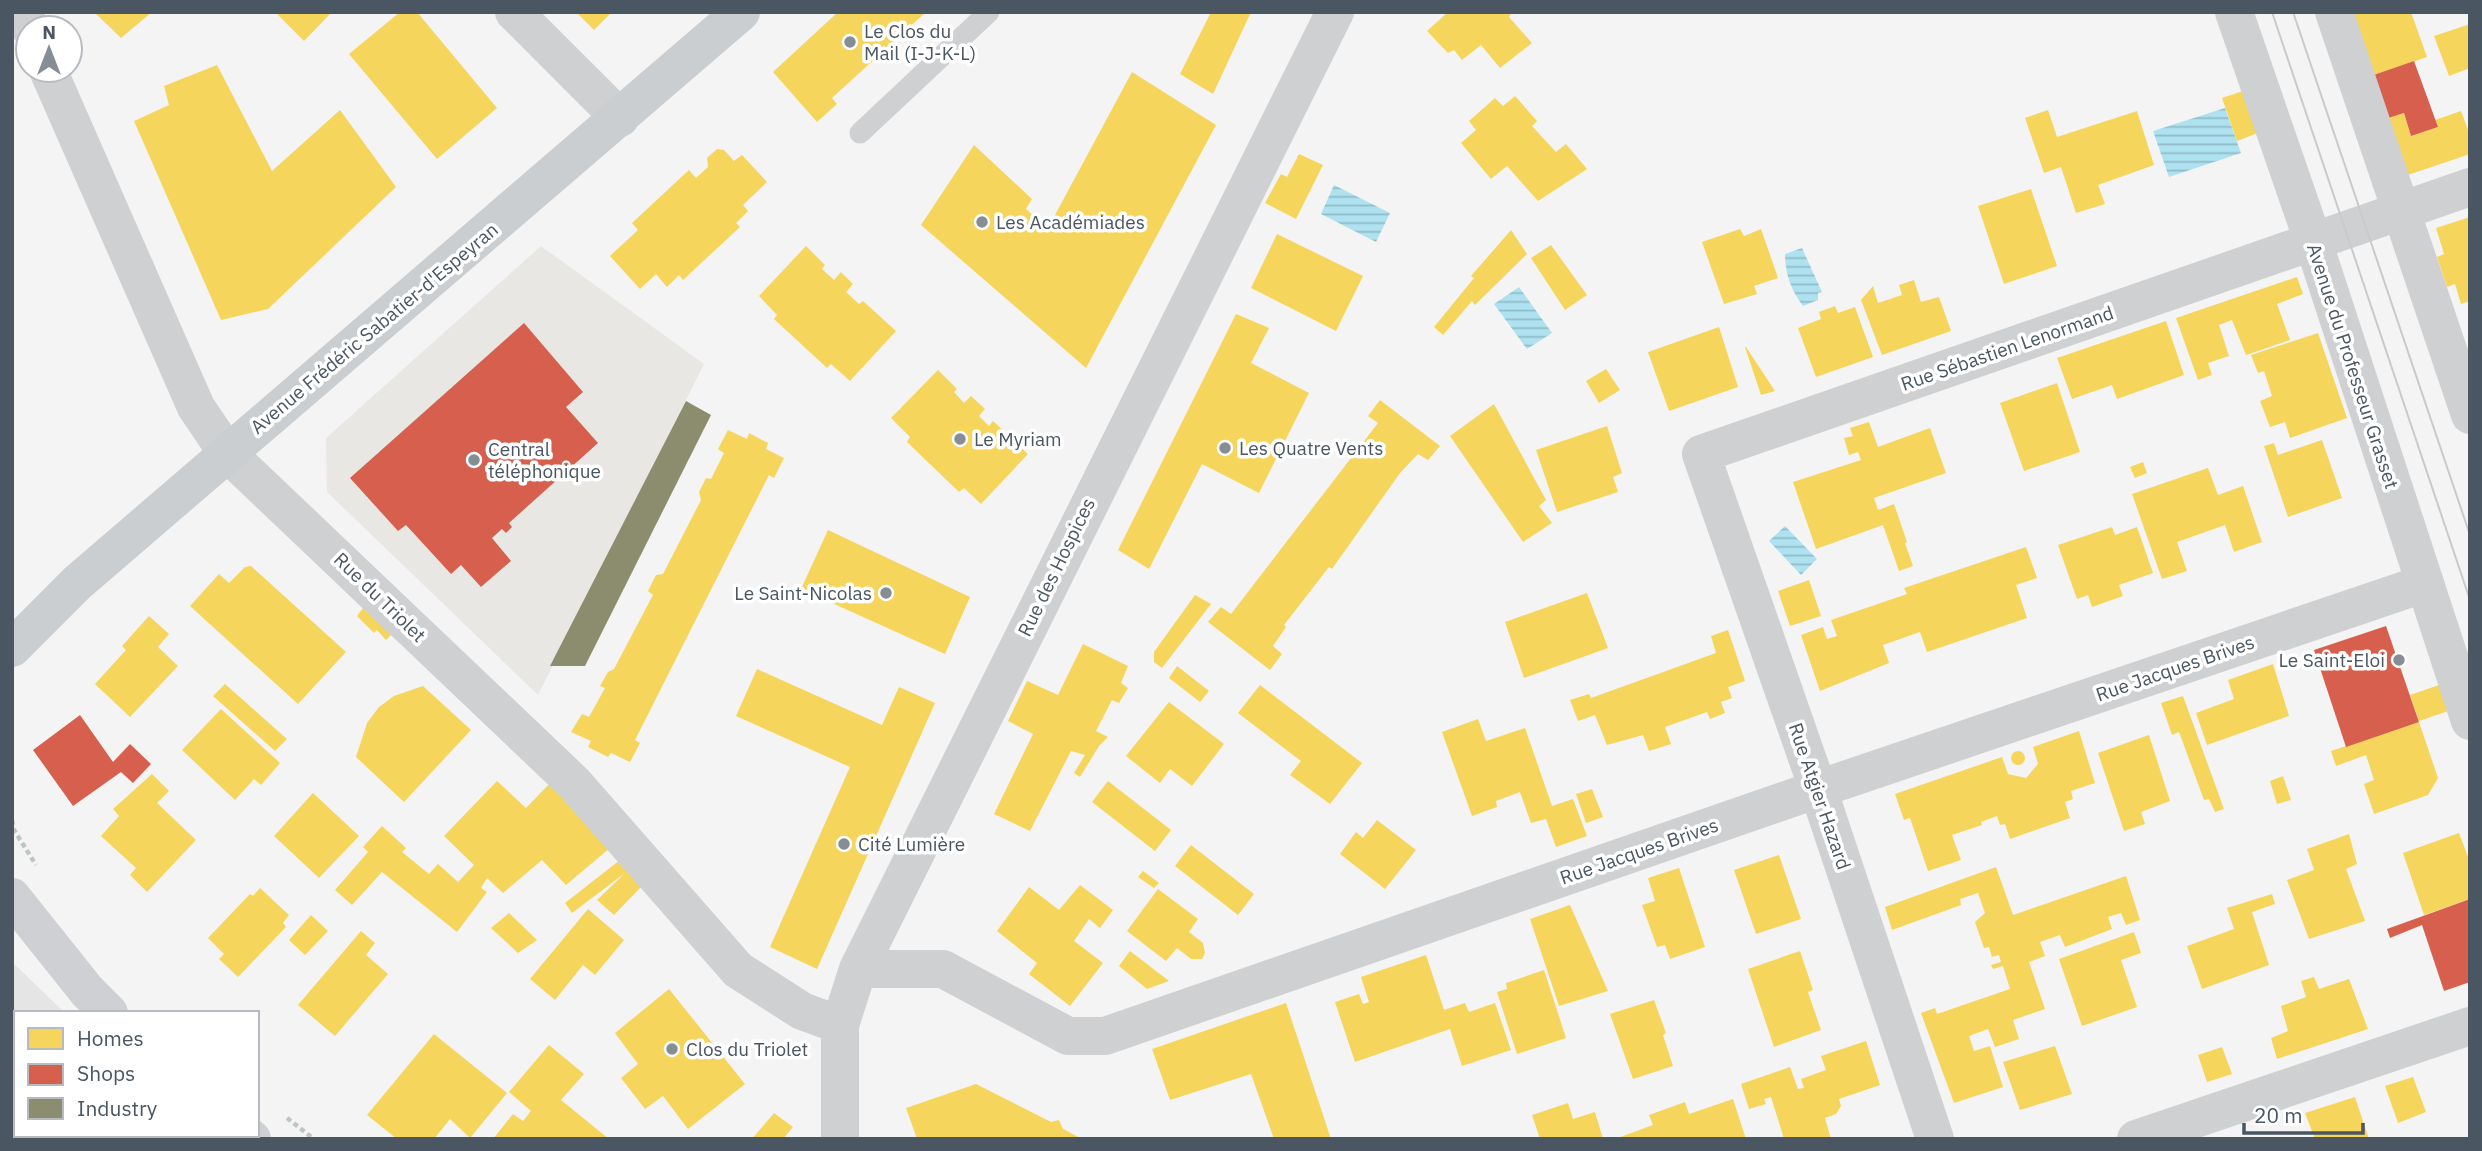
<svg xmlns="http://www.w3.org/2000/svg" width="2482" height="1151" font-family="'IBM Plex Sans',sans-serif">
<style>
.commercial{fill:#e8e7e3}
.education{fill:#e6e5e6}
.water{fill:url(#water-rules)}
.homes{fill:#f6d55c}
.shops{fill:#d6604d}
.industry{fill:#8c8c6e}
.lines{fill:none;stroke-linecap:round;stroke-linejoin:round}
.path{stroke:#bcc7c4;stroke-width:4.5;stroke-dasharray:5 3.5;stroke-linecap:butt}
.service{stroke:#ced0d2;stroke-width:21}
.minor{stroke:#ced0d2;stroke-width:38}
.secondary{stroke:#ced0d4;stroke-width:38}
.primary{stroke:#caced1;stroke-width:38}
.tram{stroke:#c9cacc;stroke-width:2}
.poi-dot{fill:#868d94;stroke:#fff;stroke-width:2.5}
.labels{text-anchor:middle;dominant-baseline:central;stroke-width:7;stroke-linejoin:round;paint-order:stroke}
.poi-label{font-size:19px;fill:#4a5661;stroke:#fff;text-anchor:start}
.street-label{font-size:19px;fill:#4a5661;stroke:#fff}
</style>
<defs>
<pattern id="water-rules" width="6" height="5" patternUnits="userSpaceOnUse" patternTransform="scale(1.75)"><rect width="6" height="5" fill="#aee2f0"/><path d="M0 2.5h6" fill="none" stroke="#90bac6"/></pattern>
</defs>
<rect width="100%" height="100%" fill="#f4f4f4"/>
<path class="commercial" d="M541,246l163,118 -166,331 -211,-203 -1,-54z"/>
<path class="education" d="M12,962l53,51h-49v122h146l3,4h-153z"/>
<path class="water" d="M2225,108l16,45 -72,24 -16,-46z
M1334,185l56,28 -14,29 -55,-28z
M1802,248l20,44 -4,1v7l-15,6c-12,-16 -18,-32 -18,-52z
M1519,287l33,46 -25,16 -33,-45z
M1785,526l32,33 -16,16 -32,-34z"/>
<path class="homes" d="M94,12h58l-31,26z
M275,12h57l-28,29z
M400,12h17l80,96 -60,51 -88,-105z
M576,12h36l-18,18z
M838,12h88l-94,86 5,6 -20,18 -44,-50z
M1211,12h40l-38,82 -33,-20z
M1448,12h64l-3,5 23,26 -32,25 -19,-23 -19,15 -8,-10 -6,3 -21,-22z
M2343,12h68l16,45 -62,21z
M2470,24v44l-21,8 -15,-40z
M217,65l55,106 68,-61 56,77 -128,122 -47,11 -87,-199 35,-16 -5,-19z
M1132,72l84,53 -130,243 -165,-143 53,-80 58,54 -6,10 22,19z
M2243,91l15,42 -21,8 -15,-43z
M1515,96l22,25 -5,5 24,26 10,-8 21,25 -49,32 -31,-35 -16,13 -30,-36 15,-13 -7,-9 26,-23 8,8z
M2048,110l9,27 80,-26 17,54 -56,20 7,19 -29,9 -15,-46 -17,6 -19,-55z
M2461,111l9,24v19l-71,24 -20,-57 25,-8 7,23 27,-9 -3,-7z
M717,149l7,1 10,11 8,-6 25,27 -24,23 5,6 -12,12 4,4 -57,53 -4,-5 -12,12 -11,-13 -16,15 -30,-33 28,-26 -6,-7 57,-53 7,8 12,-11 -1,-9z
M1299,154l24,11 -27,54 -31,-16 16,-29 6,3z
M2031,189l26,77 -53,18 -26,-78z
M2470,217v84l-9,3 -6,-20 -8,3 -10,-30 7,-3 -8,-26z
M1740,229l4,7 17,-7 17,49 -24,8 3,8 -33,10 -22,-62z
M1511,230l16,24 -52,51 -3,-4 -29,34 -9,-8 40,-49 -3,-2z
M1277,234l86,42 -27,55 -85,-43z
M1551,245l36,50 -22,15 -34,-52z
M806,246l19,19 -3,4 12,11 7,-8 12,12 -7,8 13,12 4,-3 33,30 -46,50 -19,-17 -4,4 -53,-49 3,-4 -18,-19z
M2297,277l6,17 -26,10 13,36 -44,15 -14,-35 -13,5 10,31 -21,7 4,12 -14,5 -22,-62z
M1914,280l7,22 18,-5 12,34 -69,24 -21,-55 12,-14 5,17 24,-8 -3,-10z
M1835,306l3,7 17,-6 18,50 -57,20 -18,-49 23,-9 -2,-7z
M1236,314l33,14 -18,35 58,30 -50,100 -57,-29 -53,105 -31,-19z
M2166,321l18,54 -67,24 -5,-14 -40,14 -15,-41z
M1719,327l19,60 -69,24 -21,-59z
M2318,333l29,85 -57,20 -5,-16 -15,5 -10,-26 12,-5 -8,-25 -6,2 -7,-18z
M1745,347h1l29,44 -14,4z
M1606,369l14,21 -21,13 -13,-22z
M938,370l19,19 -3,3 10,11 7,-7 14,13 -6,7 10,10 4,-5 35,33 -47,50 -17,-16 -5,4 -52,-50 3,-5 -19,-19z
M2057,383l23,69 -56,19 -24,-68z
M1380,400l60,46 -12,14 -10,-6 -18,19 -68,96 -3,-2 -45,58 2,2 -13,19 9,8 -12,16 -62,-48 13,-15 10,7 147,-191 -10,-7z
M1494,404l52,96 -7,6 13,17 -29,19 -73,-106z
M1869,422l9,25 52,-19 16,45 -72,25 4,12 16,-6 13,38 -2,1 8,23 -14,5 -16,-46 -67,24 -23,-67 68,-22 -3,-8 -9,3 -5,-17 9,-2 -3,-8z
M1607,426l15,47 -9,4 5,15 -61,20 -21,-62z
M728,430l19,9 2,-6 19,10 -2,6 18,9 -10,20 -5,-3 -134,265 5,3 -10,19 -19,-9 -3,4 -20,-10 3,-6 -20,-9 11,-18 7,3 16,-29 -5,-2 8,-14 6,-3 39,-74 -5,-4 8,-16 7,-1 38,-74 -2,-8 7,-14 5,1 13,-26 -6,-4z
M2322,440l20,58 -54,19 -24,-71 10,-3 4,12z
M2143,462l4,11 -12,5 -5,-11z
M2208,468l10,27 25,-9 19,56 -28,10 -9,-27 -48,17 10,29 -25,8 -30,-85z
M2112,527l3,8 22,-8 16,46 -34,12 4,11 -31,11 -4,-12 -11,4 -19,-54z
M828,530l142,67 -25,57 -144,-65z
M2026,547l11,31 -21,7 11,33 -100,34 -7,-20 -37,13 6,18 -69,28 -19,-56 22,-8 4,12 10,-3 -6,-16 76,-26 -3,-6z
M251,566l95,86 -48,52 -108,-98 29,-32 10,9 16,-16z
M1809,580l12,36 -31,10 -12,-35z
M1587,593l21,55 -84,30 -19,-56z
M1195,595l16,9 -49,64 -8,-6v-10z
M363,608l29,26 -6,6 -9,-10 -3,3 -17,-17z
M149,616l20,18 -11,13 20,19 -48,51 -35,-33 31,-34 -4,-4z
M1728,630l17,51 -17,6 4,11 -11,4 4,11 -15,6 -3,-7 -42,15 6,17 -22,7 -6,-16 -36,10 -12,-30 -17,6 -8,-21 19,-6 2,4 125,-45 -5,-17z
M1083,644l45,22 -7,17 7,5 -9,15 -7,-3 -16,31 12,6 -9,9 -19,31 -6,-4 11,-18 -14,-4 -41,80 -36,-17 39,-80 -25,-13 19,-40 31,14z
M2273,664l16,52 -82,29 -11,-32 38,-14 -6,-19z
M1177,666l32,25 -9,11 -31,-24z
M757,669l125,56 17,-38 36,16 -118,266 -47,-22 80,-180 -114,-51z
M225,684l62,55 -12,12 -62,-55z
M2442,684l9,26 -32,11 -9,-26z
M1260,685l102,78 -32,41 -40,-29 11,-14 -63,-48z
M423,686l48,44 -67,72 -48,-45 11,-34 12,-16 15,-11z
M2183,696l41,113 -9,3 -6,-13 -5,1 -25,-68 -7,3 -11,-32z
M1169,702l55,42 -32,42 -22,-17 -10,14 -34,-27z
M221,709l59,54 -19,22 -7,-6 -19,21 -53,-50z
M1478,719l8,22 39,-13 27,78 21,-7 14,37 -31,11 -10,-28 -15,4 -11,-31 -24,9 1,6 -25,9 -30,-84z
M2419,722l19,56 -10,17 -54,19 -10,-30 10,-4 -8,-25 -30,11 -5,-15z
M2079,731l16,52 -24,8 2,8 -8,3 5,16 -60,21 -5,-15 -5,1 -3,-9 -16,6 1,3 -30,10 9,25 -33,11 -18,-53 -6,2 -9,-26 107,-37 6,17 18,4 12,-14 -5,-17z
M2149,735l21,66 -29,11 4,12 -21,7 -26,-78z
M2011 758a7 7 0 1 1 14 0a7 7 0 1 1-14 0Z
M152,774l17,17 -12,12 39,37 -49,52 -17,-17 6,-7 -35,-32 18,-20 -6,-7z
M2283,776l8,24 -14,4 -7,-23z
M497,781l29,27 26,-27 58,67 -44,37 -24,-25 -39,33 -16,-15 -6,10 6,4 -30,40 -75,-60 -30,33 -17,-15 33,-38 -5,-5 19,-21 24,22 -4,4 27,22 9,-10 20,18 16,-17 -30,-29z
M1108,781l63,49 -16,21 -63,-49z
M1592,789l11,28 -17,6 -10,-29z
M313,793l46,43 -40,42 -45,-42z
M1377,820l39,30 -31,39 -45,-35 16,-22 7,6z
M2459,833l11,29v37l-46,16 -21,-62z
M2349,834l8,30 -11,5 19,52 -56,18 -22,-59 27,-10 -7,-21z
M1191,845l63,49 -16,21 -63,-49z
M1779,855l22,64 -45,15 -22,-64z
M620,860l21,27 -27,28 -17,-15 28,-27 -53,40 -7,-10z
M1996,867l17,48 113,-39 14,44 -14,5 -5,-12 -13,4 4,12 -47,18 -5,-12 -20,7 5,14 -16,6 16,47 -32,11 6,19 -24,8 -7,-18 -19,7 5,15 16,-5 13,41 -49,16 -33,-90 14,-5 2,6 73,-25 -7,-23 -10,3 -2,-4 10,-3 -2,-7 -7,2 -3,-10 -5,1 -9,-26 10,-9 -7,-20 -18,6 1,6 -69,25 -7,-23z
M1679,868l26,79 -35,12 -5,-14 -8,2 -15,-42 13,-4 -7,-23z
M1143,871l16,12 -5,5 -16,-11z
M1080,885l33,25 -13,18 -11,-9 -15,22 29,22 -33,43 -41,-32 8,-11 -40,-32 32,-44 30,23z
M260,888l29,27 -6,8 3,4 -48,50 -19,-18 5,-5 -16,-16 42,-44 3,2z
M1158,889l40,30 -9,13 14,11 2,10 -3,6h-11l-14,-11 -11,13 -39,-30z
M2272,894l3,10 -23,8 17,53 -67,24 -15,-43 47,-17 -7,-21z
M1570,905l38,86 -49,15 -29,-87z
M588,909l36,31 -29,35 -12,-10 -28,35 -25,-21z
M509,913l28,27 -19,13 -27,-25z
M311,915l17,16 -23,24 -16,-15z
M361,931l14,12 -9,12 22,19 -53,62 -37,-31z
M2134,932l7,21 -20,7 16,47 -55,19 -23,-67z
M1130,951l39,30 -22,8 -28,-23z
M1800,951l13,39 -5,2 13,38 -47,17 -26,-78z
M1426,955l18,55 21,-7 4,9 26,-9 16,47 -49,16 -12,-37 -95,33 -20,-60 24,-8 4,10 6,-2 -8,-25z
M1544,970l22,68 -49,16 -20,-62 10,-3 -1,-6z
M2314,977l5,12 30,-10 19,50 -91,30 -6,-21 17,-7 -7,-25 25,-9 -5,-16z
M669,989l76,95 -57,45 -25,-33 -18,13 -24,-31 17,-14 -23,-31z
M1654,1000l12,33 -3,2 10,31 -40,13 -23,-65z
M1286,1003l45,136h-57l-23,-65 -81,26 -18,-51z
M434,1034l73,59 -37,45 -20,-19 -16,20h-37l-30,-24z
M1866,1041l14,44 -41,14 2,7 -5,8 -11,4 6,21h-47l-13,-42 -7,2 2,5 -17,5 -8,-25 49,-17 8,22 6,-1 -3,-9 25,-9 -5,-14z
M549,1045l35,29 -23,26 48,39h-116l20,-25 10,7 8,-10 -22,-19z
M2055,1046l17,48 -52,16 -17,-48z
M2222,1047l10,27 -25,8 -9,-27z
M2413,1077l13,35 -28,11 -13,-37z
M976,1084l75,38 8,-2 4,9 19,10h-165l-11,-31z
M2355,1097l14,42h-54l-10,-26z
M1733,1099l13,40h-131l38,-14 -4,-10 36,-13 4,12z
M1568,1103l5,16 22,-7 8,27h-63l-8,-24z
M774,1113l19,14 -10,12h-31z"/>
<path class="shops" d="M2414,61l24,66 -27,9 -7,-23 -25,8 -14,-43z
M524,323l59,69 -17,15 32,36 -89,80 3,4 -6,6 -4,-4 -10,9 19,23 -30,26 -20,-22 -10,9 -45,-49 -8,6 -48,-53z
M2386,626l33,96 -73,25 -32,-97z
M80,715l33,47 17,-18 21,20 -18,19 -12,-11 -48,34 -40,-56z
M2470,899v83l-26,9 -22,-66 -32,13 -3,-9z"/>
<path class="industry" d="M686,401l25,14 -126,251h-35z"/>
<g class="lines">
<path class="path" d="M12,820l2,10 22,35
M287,1118l27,21"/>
<path class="service" d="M860,133l129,-121
M12,1111l4,5
M41,1139l6,-4
M173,1139l4,-4"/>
<path class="minor" d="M23,12l7,16
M514,12l106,106
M2234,12l79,229 157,480
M2334,12l136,403
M48,70l148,337 31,46 347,330 164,187 64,41 38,14
M858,969h85l125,67h37l713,-247 605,-205
M840,1139v-114l18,-56 477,-957
M1935,1139l-117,-350 -117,-335 769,-267
M2136,1139l334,-113"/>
<path class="secondary" d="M12,897l75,94 22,22
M247,1135l5,4"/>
<path class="primary" d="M12,648l65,-65 664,-571"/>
<path class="tram" d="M2272,12l198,588
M2293,12l177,523"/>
</g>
<g class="poi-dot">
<circle cx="850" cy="42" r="7"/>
<circle cx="982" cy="222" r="7"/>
<circle cx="960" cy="439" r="7"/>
<circle cx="1225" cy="448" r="7"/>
<circle cx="474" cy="460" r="7"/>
<circle cx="886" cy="593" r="7"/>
<circle cx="2399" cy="660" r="7"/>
<circle cx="844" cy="844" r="7"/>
<circle cx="672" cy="1049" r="7"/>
</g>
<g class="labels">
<g class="poi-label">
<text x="864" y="31">Le Clos du<tspan x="864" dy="22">Mail (I-J-K-L)</tspan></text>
<text x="996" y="222">Les Académiades</text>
<text x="974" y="439">Le Myriam</text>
<text x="1239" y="448">Les Quatre Vents</text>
<text x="488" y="449">Central<tspan x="488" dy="22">téléphonique</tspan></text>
<text x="872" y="593" text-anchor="end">Le Saint-Nicolas</text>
<text x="2385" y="660" text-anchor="end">Le Saint-Eloi</text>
<text x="858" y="844">Cité Lumière</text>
<text x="686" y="1049">Clos du Triolet</text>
</g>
<g class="street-label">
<text transform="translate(374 328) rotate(-40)">Avenue Frédéric Sabatier-d'Espeyran</text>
<text transform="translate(2007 348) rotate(-19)">Rue Sébastien Lenormand</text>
<text transform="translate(2353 366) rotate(72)">Avenue du Professeur Grasset</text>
<text transform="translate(1056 567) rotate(-64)">Rue des Hospices</text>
<text transform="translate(380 597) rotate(44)">Rue du Triolet</text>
<text transform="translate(2175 668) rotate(-19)">Rue Jacques Brives</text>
<text transform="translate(1820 796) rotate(71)">Rue Atgier Hazard</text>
<text transform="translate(1639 851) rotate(-19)">Rue Jacques Brives</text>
</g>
</g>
<rect width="2482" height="1151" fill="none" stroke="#4a5661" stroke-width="28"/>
<rect x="14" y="1011" width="245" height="126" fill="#ffffff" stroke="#b7bbc0" stroke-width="2"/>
<rect x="28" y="1028" width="35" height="21" fill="#f6d55c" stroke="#b7bbc0" stroke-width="2"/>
<text x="77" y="1046" font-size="21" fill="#4a5661">Homes</text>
<rect x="28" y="1064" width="35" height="21" fill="#d6604d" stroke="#b7bbc0" stroke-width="2"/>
<text x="77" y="1081" font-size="21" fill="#4a5661">Shops</text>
<rect x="28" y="1098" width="35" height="21" fill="#8c8c6e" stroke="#b7bbc0" stroke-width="2"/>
<text x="77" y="1116" font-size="21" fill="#4a5661">Industry</text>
<g transform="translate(49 49)"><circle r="33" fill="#ffffff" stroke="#b7bbc0" stroke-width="2"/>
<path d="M0-5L12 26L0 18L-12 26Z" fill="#868d94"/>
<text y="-10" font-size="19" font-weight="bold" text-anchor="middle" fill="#4a5661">N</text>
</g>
<path d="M2244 1123v10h119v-10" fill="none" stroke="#4a5661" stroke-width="3.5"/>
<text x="2254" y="1123" font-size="21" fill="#4a5661" stroke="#ffffff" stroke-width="5" paint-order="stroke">20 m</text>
</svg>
